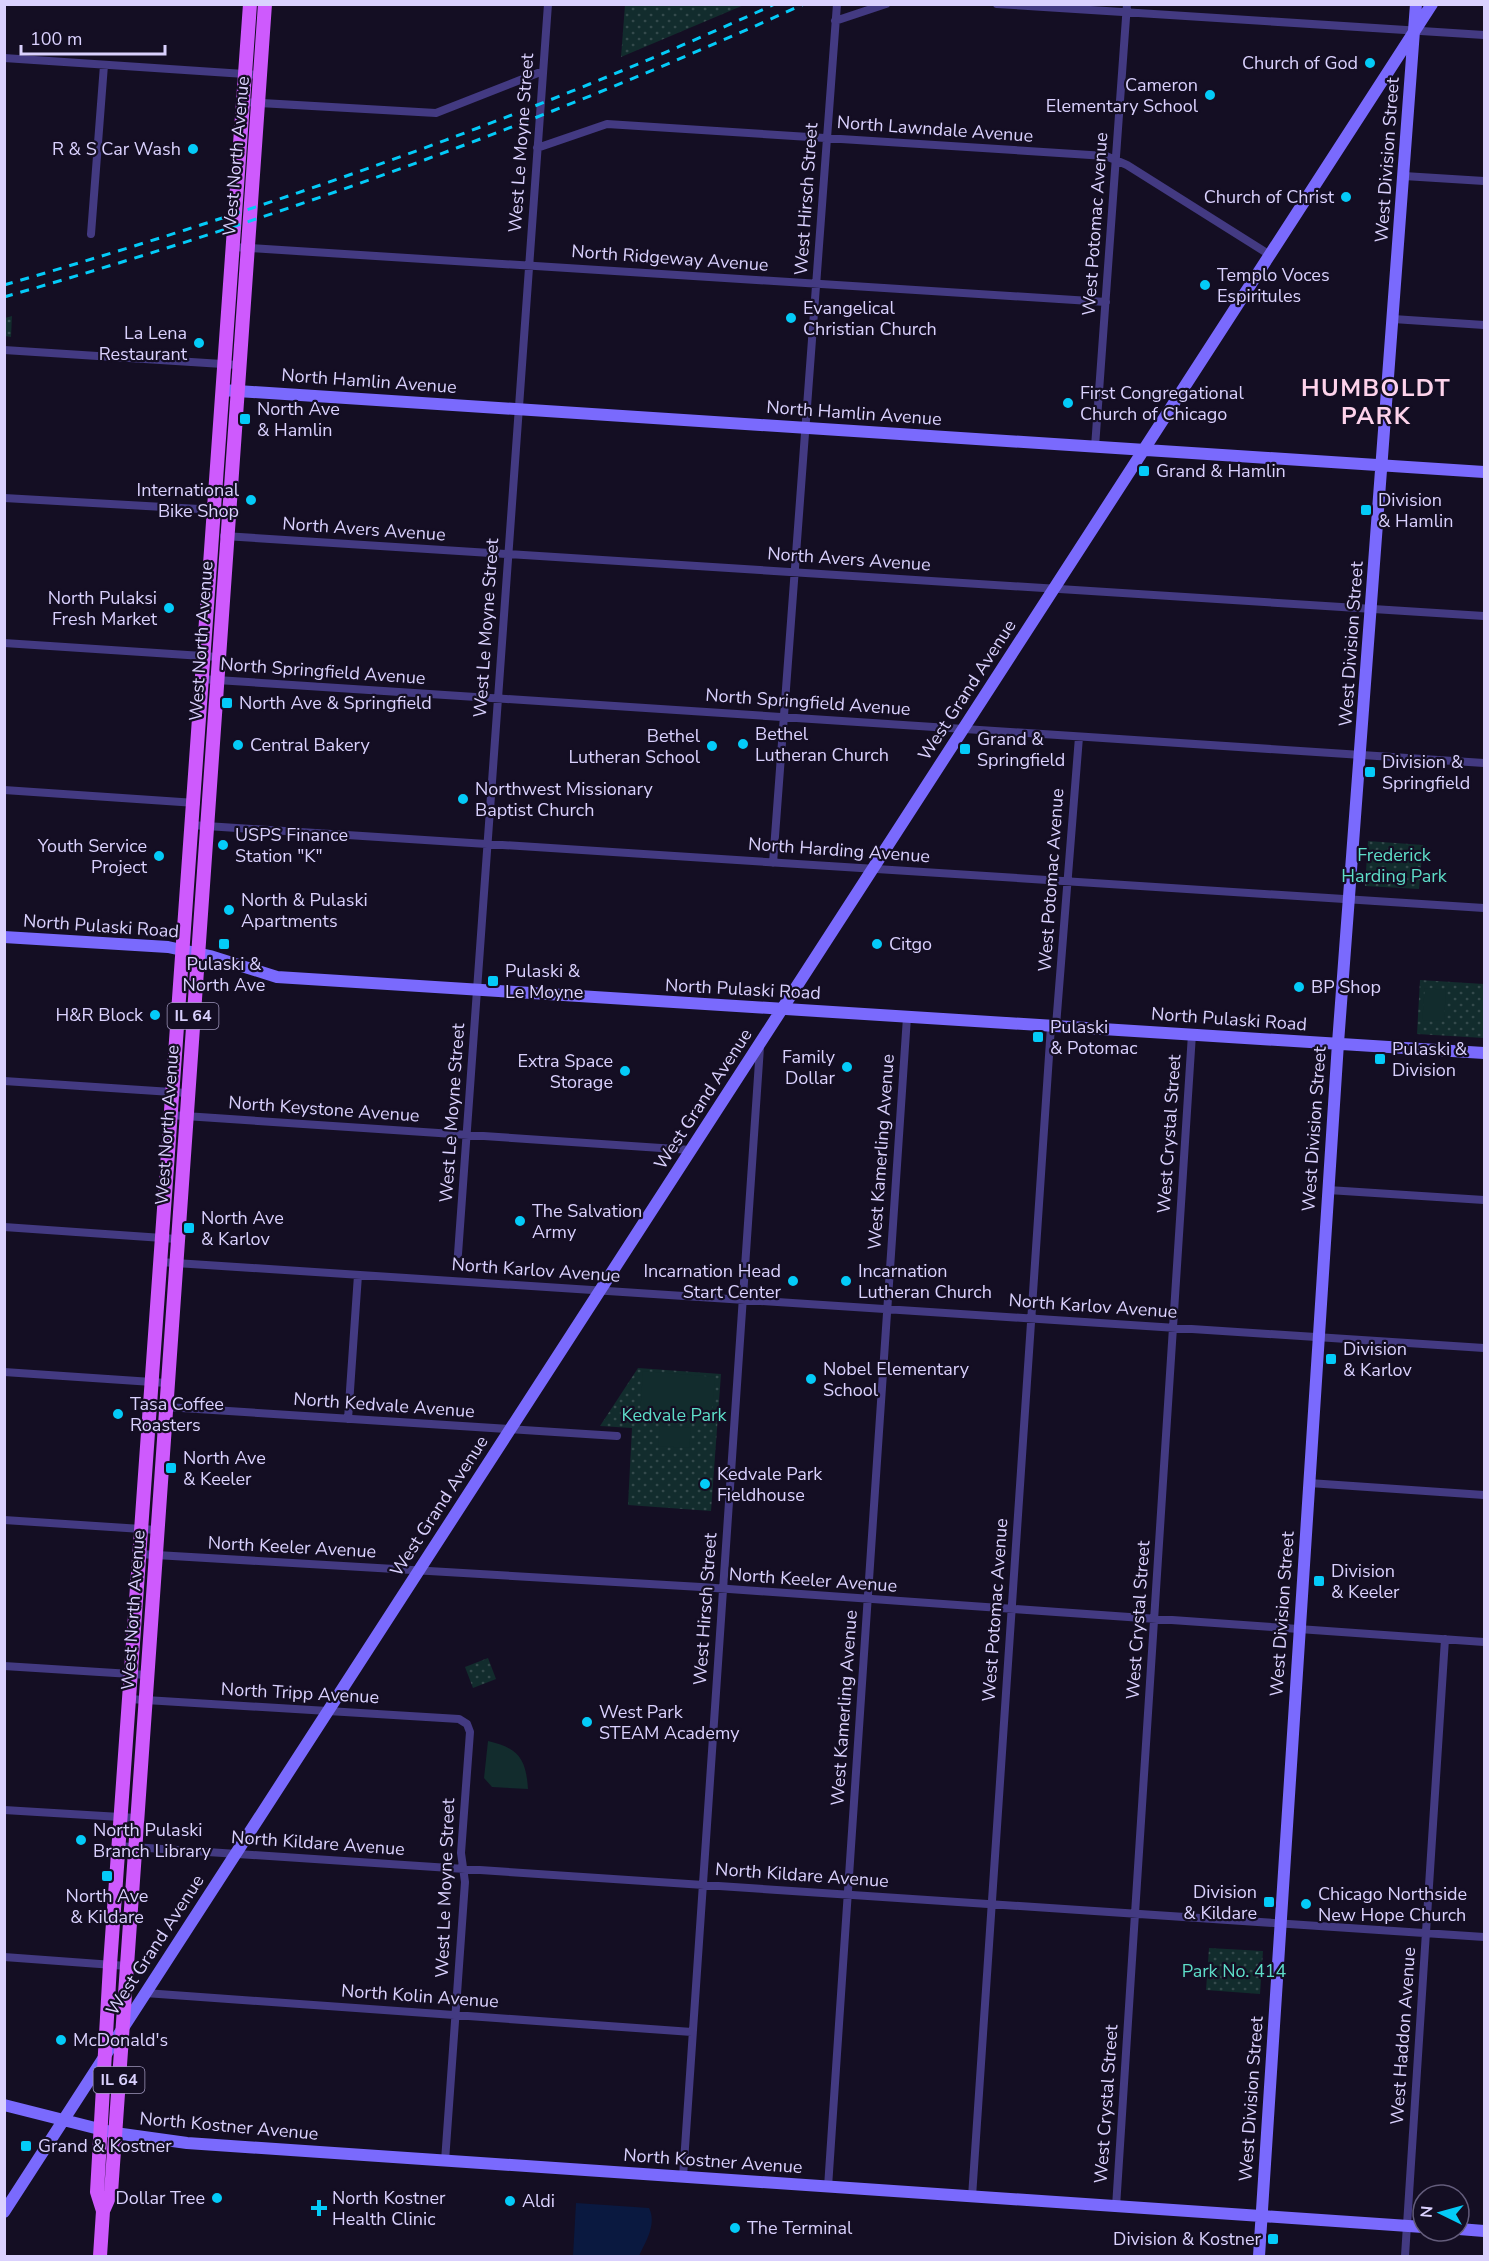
<svg xmlns="http://www.w3.org/2000/svg" width="1489" height="2261" font-family="'Nunito Sans',sans-serif">
<style>
.park{fill:url(#park-dots)}
.pitch{fill:#122c2d}
.water{fill:#0a1940}
.lines{fill:none;stroke-linecap:round;stroke-linejoin:round}
.street{stroke:#433a82;stroke-width:8}
.secondary{stroke:#7a6afd;stroke-width:12}
.primary{stroke:#ce5afd;stroke-width:14}
.rail{stroke:#04cbf8;stroke-width:3;stroke-dasharray:9 8;stroke-linecap:butt}
.poi-dot{fill:#04cbf8;stroke:#140e23;stroke-width:2}
.labels{text-anchor:middle;dominant-baseline:central;stroke-width:4.5;stroke-linejoin:round;paint-order:stroke}
.shield{fill:#140e23;stroke:#9f96bc;stroke-width:1.5}
.shield-label{font-size:16px;font-weight:bold;fill:#dad1fe}
.poi-label{font-size:18px;fill:#dad1fe;stroke:#140e23;text-anchor:start}
.street-label{font-size:18px;fill:#dad1fe;stroke:#140e23}
.park-label{font-size:18px;fill:#5edec9;stroke:#140e23}
.district-label{font-size:24px;font-weight:bold;letter-spacing:1.5px;fill:#fed3eb;stroke:#140e23}
</style>
<defs>
<pattern id="park-dots" width="8" height="8" patternUnits="userSpaceOnUse" patternTransform="scale(1.5)"><rect width="8" height="8" fill="#122c2d"/><path d="M2 2h.1M6 6h.1" fill="none" stroke="#344a4c" stroke-width="1.8" stroke-linecap="round"/></pattern>
</defs>
<rect width="100%" height="100%" fill="#140e23"/>
<path class="park" d="M625,5v-1l119,1 -123,52z
M12,316l-1,21 -6,-1v-18z
M1368,841l55,4 -4,44 -54,-3z
M1420,980l64,4v54l-67,-4z
M638,1368l83,6 -10,137 -83,-6 4,-77 -32,-2z
M488,1658l8,21 -23,9 -8,-21z
M1209,1948l54,3 -3,43 -54,-4z"/>
<path class="pitch" d="M1425,988l21,2 -2,31 -22,-1z
M643,1371l72,6 -4,44 -71,-5z
M660,1426l31,2 -2,20 -31,-2z
M488,1741c30,7 38,17 40,48l-36,-2 -8,-9z"/>
<path class="water" d="M576,2203l73,5c8,16 -3,33 -10,48h-66z"/>
<g class="lines">
<path class="street" d="M997,4l487,31
M835,21l51,-17
M4,58l256,17
M243,102l193,11 107,-42
M537,148l70,-24 499,32 21,9 143,90
M1404,176l80,5
M91,234l13,-169
M233,247l873,55
M1393,319l91,6
M4,350l234,15
M1095,447l32,-443
M4,498l213,12
M224,536l1260,80
M4,643l214,14
M201,679l1283,84
M4,790l192,13
M191,825l1293,83
M773,863l64,-859
M1056,1026l23,-289
M4,1081l183,12
M170,1115l521,35
M1328,1190l156,10
M4,1227l173,12
M458,1254l90,-1250
M160,1262l1324,86
M4,1372l163,11
M150,1406l467,30
M348,1419l10,-144
M1309,1483l175,12
M4,1520l153,10
M139,1554l562,33 783,55
M4,1666l143,9
M129,1699l330,20 8,5 3,8 -9,121 4,29 -20,279
M4,1810l133,8
M118,1846l1366,91
M4,1957l123,9
M145,1993l547,39
M683,2177l77,-1130
M828,2187l79,-1170
M972,2197l79,-1171
M1116,2207l76,-1173
M1405,2256l40,-617"/>
<path class="secondary" d="M222,390l1262,82
M4,937l164,10 42,9 67,21 1207,76
M4,2105l111,28 72,10 1236,84
M4,2212l1428,-2208
M1459,2229l25,2
M1259,2256l79,-1213 78,-1039"/>
<path class="primary" d="M103,2211l-6,-19 13,-227 140,-1961
M100,2256l3,-45 8,-18 154,-2189"/>
<path class="rail" d="M4,285c263,-76 522,-167 771,-281
M4,297c273,-78 541,-175 800,-293"/>
</g>
<g class="poi-dot">
<circle cx="1370" cy="63" r="6"/>
<circle cx="1210" cy="95" r="6"/>
<circle cx="193" cy="149" r="6"/>
<circle cx="1346" cy="197" r="6"/>
<circle cx="1205" cy="285" r="6"/>
<circle cx="791" cy="318" r="6"/>
<circle cx="199" cy="343" r="6"/>
<circle cx="1068" cy="403" r="6"/>
<rect x="239" y="413" width="12" height="12" rx="3"/>
<rect x="1138" y="465" width="12" height="12" rx="3"/>
<circle cx="251" cy="500" r="6"/>
<rect x="1360" y="504" width="12" height="12" rx="3"/>
<circle cx="169" cy="608" r="6"/>
<rect x="221" y="697" width="12" height="12" rx="3"/>
<circle cx="743" cy="744" r="6"/>
<circle cx="238" cy="745" r="6"/>
<circle cx="712" cy="746" r="6"/>
<rect x="959" y="743" width="12" height="12" rx="3"/>
<rect x="1364" y="766" width="12" height="12" rx="3"/>
<circle cx="463" cy="799" r="6"/>
<circle cx="223" cy="845" r="6"/>
<circle cx="159" cy="856" r="6"/>
<circle cx="229" cy="910" r="6"/>
<rect x="218" y="938" width="12" height="12" rx="3"/>
<circle cx="877" cy="944" r="6"/>
<rect x="487" y="975" width="12" height="12" rx="3"/>
<circle cx="1299" cy="987" r="6"/>
<circle cx="155" cy="1015" r="6"/>
<rect x="1032" y="1031" width="12" height="12" rx="3"/>
<rect x="1374" y="1053" width="12" height="12" rx="3"/>
<circle cx="847" cy="1067" r="6"/>
<circle cx="625" cy="1071" r="6"/>
<circle cx="520" cy="1221" r="6"/>
<rect x="183" y="1222" width="12" height="12" rx="3"/>
<circle cx="793" cy="1281" r="6"/>
<circle cx="846" cy="1281" r="6"/>
<rect x="1325" y="1353" width="12" height="12" rx="3"/>
<circle cx="811" cy="1379" r="6"/>
<circle cx="118" cy="1414" r="6"/>
<rect x="165" y="1462" width="12" height="12" rx="3"/>
<circle cx="705" cy="1484" r="6"/>
<rect x="1313" y="1575" width="12" height="12" rx="3"/>
<circle cx="587" cy="1722" r="6"/>
<circle cx="81" cy="1840" r="6"/>
<rect x="101" y="1870" width="12" height="12" rx="3"/>
<rect x="1263" y="1896" width="12" height="12" rx="3"/>
<circle cx="1306" cy="1904" r="6"/>
<circle cx="61" cy="2040" r="6"/>
<rect x="20" y="2140" width="12" height="12" rx="3"/>
<circle cx="217" cy="2198" r="6"/>
<circle cx="510" cy="2201" r="6"/>
<path d="M316 2199h6v6h6v6h-6v6h-6v-6h-6v-6h6z"/>
<circle cx="735" cy="2228" r="6"/>
<rect x="1267" y="2233" width="12" height="12" rx="3"/>
</g>
<g class="labels">
<g class="shield">
<rect x="167.5" y="1003" width="51" height="26" rx="4.5"/>
<rect x="93.5" y="2067" width="51" height="26" rx="4.5"/>
</g>
<g class="shield-label">
<text x="193" y="1016">IL 64</text>
<text x="119" y="2080">IL 64</text>
</g>
<g class="poi-label">
<text x="1358" y="63" text-anchor="end">Church of God</text>
<text x="1198" y="85" text-anchor="end">Cameron<tspan x="1198" dy="21">Elementary School</tspan></text>
<text x="181" y="149" text-anchor="end">R &amp; S Car Wash</text>
<text x="1334" y="197" text-anchor="end">Church of Christ</text>
<text x="1217" y="275">Templo Voces<tspan x="1217" dy="21">Espiritules</tspan></text>
<text x="803" y="308">Evangelical<tspan x="803" dy="21">Christian Church</tspan></text>
<text x="187" y="333" text-anchor="end">La Lena<tspan x="187" dy="21">Restaurant</tspan></text>
<text x="1080" y="393">First Congregational<tspan x="1080" dy="21">Church of Chicago</tspan></text>
<text x="257" y="409">North Ave<tspan x="257" dy="21">&amp; Hamlin</tspan></text>
<text x="1156" y="471">Grand &amp; Hamlin</text>
<text x="239" y="490" text-anchor="end">International<tspan x="239" dy="21">Bike Shop</tspan></text>
<text x="1378" y="500">Division<tspan x="1378" dy="21">&amp; Hamlin</tspan></text>
<text x="157" y="598" text-anchor="end">North Pulaksi<tspan x="157" dy="21">Fresh Market</tspan></text>
<text x="239" y="703">North Ave &amp; Springfield</text>
<text x="755" y="734">Bethel<tspan x="755" dy="21">Lutheran Church</tspan></text>
<text x="700" y="736" text-anchor="end">Bethel<tspan x="700" dy="21">Lutheran School</tspan></text>
<text x="977" y="739">Grand &amp;<tspan x="977" dy="21">Springfield</tspan></text>
<text x="250" y="745">Central Bakery</text>
<text x="1382" y="762">Division &amp;<tspan x="1382" dy="21">Springfield</tspan></text>
<text x="475" y="789">Northwest Missionary<tspan x="475" dy="21">Baptist Church</tspan></text>
<text x="235" y="835">USPS Finance<tspan x="235" dy="21">Station "K"</tspan></text>
<text x="147" y="846" text-anchor="end">Youth Service<tspan x="147" dy="21">Project</tspan></text>
<text x="241" y="900">North &amp; Pulaski<tspan x="241" dy="21">Apartments</tspan></text>
<text x="889" y="944">Citgo</text>
<text x="224" y="964" text-anchor="middle">Pulaski &amp;<tspan x="224" dy="21">North Ave</tspan></text>
<text x="505" y="971">Pulaski &amp;<tspan x="505" dy="21">Le Moyne</tspan></text>
<text x="1311" y="987">BP Shop</text>
<text x="143" y="1015" text-anchor="end">H&amp;R Block</text>
<text x="1050" y="1027">Pulaski<tspan x="1050" dy="21">&amp; Potomac</tspan></text>
<text x="1392" y="1049">Pulaski &amp;<tspan x="1392" dy="21">Division</tspan></text>
<text x="835" y="1057" text-anchor="end">Family<tspan x="835" dy="21">Dollar</tspan></text>
<text x="613" y="1061" text-anchor="end">Extra Space<tspan x="613" dy="21">Storage</tspan></text>
<text x="532" y="1211">The Salvation<tspan x="532" dy="21">Army</tspan></text>
<text x="201" y="1218">North Ave<tspan x="201" dy="21">&amp; Karlov</tspan></text>
<text x="781" y="1271" text-anchor="end">Incarnation Head<tspan x="781" dy="21">Start Center</tspan></text>
<text x="858" y="1271">Incarnation<tspan x="858" dy="21">Lutheran Church</tspan></text>
<text x="1343" y="1349">Division<tspan x="1343" dy="21">&amp; Karlov</tspan></text>
<text x="823" y="1369">Nobel Elementary<tspan x="823" dy="21">School</tspan></text>
<text x="130" y="1404">Tasa Coffee<tspan x="130" dy="21">Roasters</tspan></text>
<text x="183" y="1458">North Ave<tspan x="183" dy="21">&amp; Keeler</tspan></text>
<text x="717" y="1474">Kedvale Park<tspan x="717" dy="21">Fieldhouse</tspan></text>
<text x="1331" y="1571">Division<tspan x="1331" dy="21">&amp; Keeler</tspan></text>
<text x="599" y="1712">West Park<tspan x="599" dy="21">STEAM Academy</tspan></text>
<text x="93" y="1830">North Pulaski<tspan x="93" dy="21">Branch Library</tspan></text>
<text x="1257" y="1892" text-anchor="end">Division<tspan x="1257" dy="21">&amp; Kildare</tspan></text>
<text x="1318" y="1894">Chicago Northside<tspan x="1318" dy="21">New Hope Church</tspan></text>
<text x="107" y="1896" text-anchor="middle">North Ave<tspan x="107" dy="21">&amp; Kildare</tspan></text>
<text x="73" y="2040">McDonald's</text>
<text x="38" y="2146">Grand &amp; Kostner</text>
<text x="205" y="2198" text-anchor="end">Dollar Tree</text>
<text x="332" y="2198">North Kostner<tspan x="332" dy="21">Health Clinic</tspan></text>
<text x="522" y="2201">Aldi</text>
<text x="747" y="2228">The Terminal</text>
<text x="1261" y="2239" text-anchor="end">Division &amp; Kostner</text>
</g>
<g class="street-label">
<text transform="translate(935 129) rotate(4)">North Lawndale Avenue</text>
<text transform="translate(521 143) rotate(-86)">West Le Moyne Street</text>
<text transform="translate(236 156) rotate(-85)">West North Avenue</text>
<text transform="translate(1387 160) rotate(-86)">West Division Street</text>
<text transform="translate(806 199) rotate(-86)">West Hirsch Street</text>
<text transform="translate(1095 224) rotate(-86)">West Potomac Avenue</text>
<text transform="translate(670 258) rotate(4)">North Ridgeway Avenue</text>
<text transform="translate(369 381) rotate(4)">North Hamlin Avenue</text>
<text transform="translate(854 413) rotate(4)">North Hamlin Avenue</text>
<text transform="translate(364 529) rotate(4)">North Avers Avenue</text>
<text transform="translate(849 559) rotate(4)">North Avers Avenue</text>
<text transform="translate(486 628) rotate(-86)">West Le Moyne Street</text>
<text transform="translate(201 641) rotate(-86)">West North Avenue</text>
<text transform="translate(1351 644) rotate(-86)">West Division Street</text>
<text transform="translate(323 671) rotate(4)">North Springfield Avenue</text>
<text transform="translate(967 690) rotate(-57)">West Grand Avenue</text>
<text transform="translate(808 702) rotate(4)">North Springfield Avenue</text>
<text transform="translate(839 850) rotate(4)">North Harding Avenue</text>
<text transform="translate(1051 880) rotate(-86)">West Potomac Avenue</text>
<text transform="translate(101 926) rotate(4)">North Pulaski Road</text>
<text transform="translate(743 989) rotate(3)">North Pulaski Road</text>
<text transform="translate(1229 1019) rotate(4)">North Pulaski Road</text>
<text transform="translate(703 1099) rotate(-57)">West Grand Avenue</text>
<text transform="translate(324 1109) rotate(4)">North Keystone Avenue</text>
<text transform="translate(452 1113) rotate(-86)">West Le Moyne Street</text>
<text transform="translate(167 1125) rotate(-86)">West North Avenue</text>
<text transform="translate(1314 1129) rotate(-86)">West Division Street</text>
<text transform="translate(1169 1134) rotate(-86)">West Crystal Street</text>
<text transform="translate(881 1152) rotate(-86)">West Kamerling Avenue</text>
<text transform="translate(536 1270) rotate(4)">North Karlov Avenue</text>
<text transform="translate(1093 1306) rotate(4)">North Karlov Avenue</text>
<text transform="translate(384 1405) rotate(4)">North Kedvale Avenue</text>
<text transform="translate(439 1506) rotate(-57)">West Grand Avenue</text>
<text transform="translate(292 1547) rotate(3)">North Keeler Avenue</text>
<text transform="translate(813 1580) rotate(4)">North Keeler Avenue</text>
<text transform="translate(705 1609) rotate(-86)">West Hirsch Street</text>
<text transform="translate(133 1610) rotate(-86)">West North Avenue</text>
<text transform="translate(995 1610) rotate(-86)">West Potomac Avenue</text>
<text transform="translate(1282 1614) rotate(-86)">West Division Street</text>
<text transform="translate(1138 1620) rotate(-86)">West Crystal Street</text>
<text transform="translate(300 1693) rotate(3)">North Tripp Avenue</text>
<text transform="translate(844 1708) rotate(-86)">West Kamerling Avenue</text>
<text transform="translate(318 1843) rotate(4)">North Kildare Avenue</text>
<text transform="translate(802 1875) rotate(4)">North Kildare Avenue</text>
<text transform="translate(445 1888) rotate(-88)">West Le Moyne Street</text>
<text transform="translate(155 1945) rotate(-57)">West Grand Avenue</text>
<text transform="translate(420 1996) rotate(4)">North Kolin Avenue</text>
<text transform="translate(1403 2036) rotate(-86)">West Haddon Avenue</text>
<text transform="translate(1251 2099) rotate(-86)">West Division Street</text>
<text transform="translate(1106 2104) rotate(-86)">West Crystal Street</text>
<text transform="translate(229 2126) rotate(5)">North Kostner Avenue</text>
<text transform="translate(713 2161) rotate(4)">North Kostner Avenue</text>
</g>
<g class="park-label">
<text x="1394" y="855">Frederick<tspan x="1394" dy="21">Harding Park</tspan></text>
<text x="674" y="1415">Kedvale Park</text>
<text x="1234" y="1971">Park No. 414</text>
</g>
<g class="district-label">
<text x="1376" y="388">HUMBOLDT<tspan x="1376" dy="28">PARK</tspan></text>
</g>
</g>
<rect width="1489" height="2261" fill="none" stroke="#dad1fe" stroke-width="12"/>
<g transform="translate(1441 2213) rotate(275)"><circle r="28" fill="#140e23" stroke="#635c7b" stroke-width="1.5"/>
<path d="M0-4.5L10 22L0 15L-10 22Z" fill="#04cbf8"/>
<text y="-9" font-size="16" font-weight="bold" text-anchor="middle" fill="#dad1fe">N</text>
</g>
<path d="M21 45v9h144v-9" fill="none" stroke="#dad1fe" stroke-width="3"/>
<text x="30" y="45" font-size="18" fill="#dad1fe" stroke="#140e23" stroke-width="4.5" paint-order="stroke">100 m</text>
</svg>
